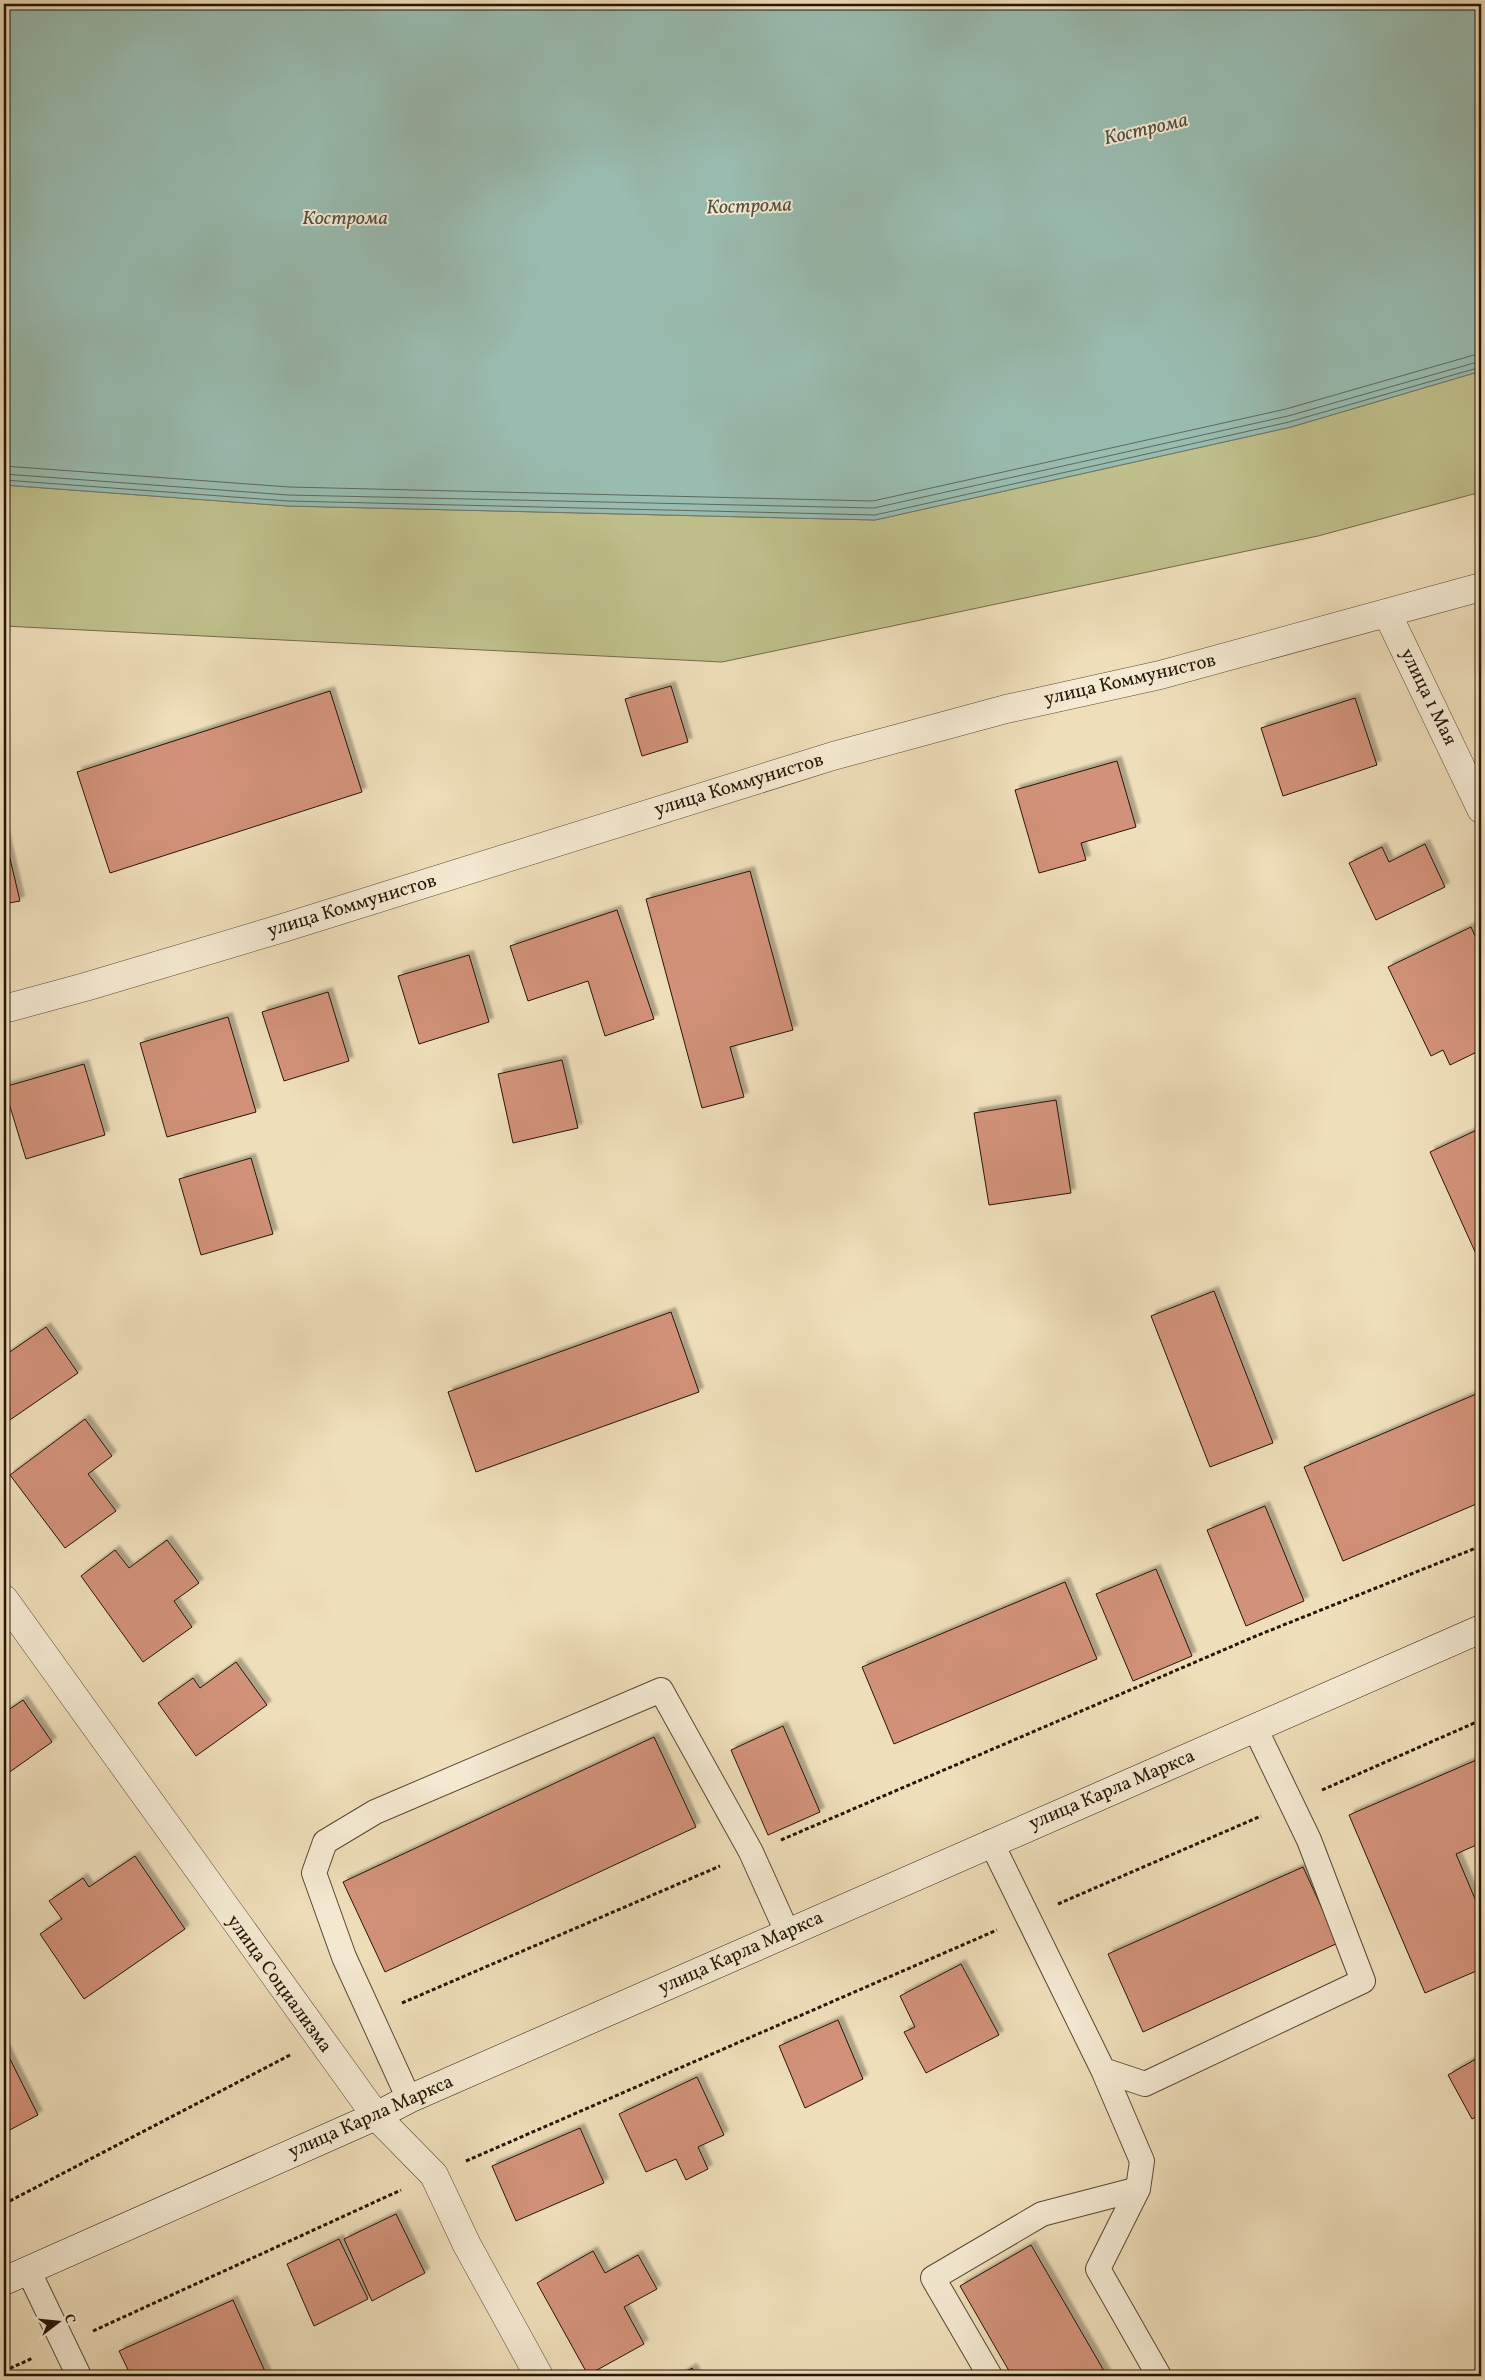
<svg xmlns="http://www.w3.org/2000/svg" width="1485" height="2380" font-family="Vollkorn,serif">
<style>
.green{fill:#bfbf8b;stroke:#726a48}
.water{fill:#99bcb0;stroke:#6b796c}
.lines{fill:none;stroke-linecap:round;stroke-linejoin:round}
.shore{stroke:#60685b;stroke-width:1}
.building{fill:#d29279;stroke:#261506;filter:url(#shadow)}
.service-casing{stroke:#584733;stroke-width:26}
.minor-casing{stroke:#584733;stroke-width:29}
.secondary-casing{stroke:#261506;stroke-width:29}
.path{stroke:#261506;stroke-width:3;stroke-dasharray:4 2.5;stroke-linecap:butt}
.service{stroke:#f4ead2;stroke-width:24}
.minor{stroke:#f4ead2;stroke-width:28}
.secondary{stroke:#f4ead2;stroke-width:28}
.labels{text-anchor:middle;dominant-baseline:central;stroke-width:4;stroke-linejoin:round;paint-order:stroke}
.street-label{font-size:19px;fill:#261506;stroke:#f4ead2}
.water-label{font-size:20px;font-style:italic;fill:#4e4f42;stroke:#f4ead2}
</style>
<defs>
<filter id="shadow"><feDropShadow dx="4.5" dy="-4.5" stdDeviation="1" flood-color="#0004"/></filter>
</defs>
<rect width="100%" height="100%" fill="#eedeb9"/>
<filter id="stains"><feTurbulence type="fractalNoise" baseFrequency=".004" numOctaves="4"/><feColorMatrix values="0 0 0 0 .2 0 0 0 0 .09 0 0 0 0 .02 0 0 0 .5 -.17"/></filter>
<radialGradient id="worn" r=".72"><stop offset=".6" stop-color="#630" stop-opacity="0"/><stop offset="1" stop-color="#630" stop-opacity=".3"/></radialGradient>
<path class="green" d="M1481,371v121l-163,44 -596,126 -718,-36v-141l284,21 587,14 416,-93z"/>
<path class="water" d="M4,4h1477v367l-190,56 -416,93 -587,-14 -284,-21z"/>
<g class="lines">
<path class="shore" d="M4,466l285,21 584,14 413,-92 195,-56
M4,474l284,21 586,13 414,-92 193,-55
M4,480l284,21 587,14 414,-93 192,-55"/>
</g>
<path class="building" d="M671,686l17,56 -46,14 -17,-57z
M330,691l32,101 -252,81 -33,-101z
M1355,698l22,67 -94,31 -22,-68z
M1117,761l19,66 -55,16 5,17 -47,13 -24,-83z
M4,833l16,68 -16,3z
M1425,844l20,43 -69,33 -27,-57 33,-16 7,15z
M750,871l43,159 -63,17 14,50 -42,11 -56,-209z
M617,910l37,109 -49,17 -17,-55 -60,20 -18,-55z
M1471,927l10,22v101l-31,15 -7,-15 -12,6 -43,-89z
M469,955l20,67 -70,22 -21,-68z
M328,992l21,69 -65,20 -22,-69z
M228,1017l28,95 -89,25 -27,-94z
M562,1060l16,68 -65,15 -15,-69z
M84,1064l21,71 -79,24 -22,-72z
M1056,1100l15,93 -82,12 -15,-92z
M1481,1128v137l-51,-113z
M251,1158l22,76 -72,21 -22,-76z
M1214,1291l59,152 -63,24 -59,-151z
M671,1312l28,80 -223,80 -28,-80z
M46,1327l32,46 -74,51v-68z
M1481,1392v110l-138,59 -39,-94z
M85,1419l27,37 -24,18 28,37 -51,37 -55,-73z
M1265,1506l39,95 -58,25 -39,-96z
M167,1540l32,43 -25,18 18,26 -49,35 -62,-86 34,-26 14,18z
M1156,1569l36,87 -59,25 -37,-87z
M1065,1582l32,77 -203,85 -32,-77z
M236,1662l31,43 -71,51 -38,-53 35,-25 7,10z
M23,1700l29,42 -48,34v-63z
M783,1726l37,86 -52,23 -37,-85z
M654,1737l42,90 -311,145 -42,-90z
M1481,1758v85l-25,11 25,59v56l-56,24 -76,-178z
M135,1856l50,73 -101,70 -44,-65 22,-15 -13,-18 34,-23 6,9z
M1303,1867l35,76 -195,89 -35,-78z
M961,1964l38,71 -73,38 -22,-41 11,-5 -15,-31z
M838,2020l25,59 -58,29 -26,-62z
M4,2047l34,68 -34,18z
M1481,2056v58l-9,5 -24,-44z
M697,2077l27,58 -26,12 10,22 -22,11 -10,-21 -30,13 -27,-58z
M580,2128l24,55 -88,38 -24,-55z
M396,2214l29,59 -53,28 -28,-62z
M339,2239l29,60 -54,27 -27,-62z
M1031,2245l76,131h-95l-52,-90z
M593,2251l12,22 33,-18 19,34 -33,18 20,37 -56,31 -51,-92z
M233,2300l34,76h-136l-12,-25z
M692,2368l5,8h-18z"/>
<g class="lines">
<defs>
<path id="service" d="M991,1842l112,228 42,14 218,-103 -54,-141 -54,-112
M1103,2070l39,91 -4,28 -40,80 61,107
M409,2099l-65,-142 -30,-84 11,-31 50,-30 286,-122 90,162 36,80
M28,2270l51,106
M990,2376l-57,-98 109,-64 96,-25"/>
<path id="minor" d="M1387,613l94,196
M4,1009l81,-22 198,-59 550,-172 173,-47 154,-34 321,-88
M4,1599l372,517 58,59 33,70 72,131"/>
<path id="secondary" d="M4,2281l372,-165 33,-17 1072,-470"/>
</defs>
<use href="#service" class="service-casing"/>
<use href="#minor" class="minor-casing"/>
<use href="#secondary" class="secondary-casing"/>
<path class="path" d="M1322,1790l159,-70
M781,1840l475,-204 225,-90
M1058,1904l203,-88
M402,2003l318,-137
M466,2161l531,-231
M4,2204l286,-149
M93,2331l308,-141
M4,2371l29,-13"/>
<use href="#service" class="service"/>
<use href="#minor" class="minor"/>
<use href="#secondary" class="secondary"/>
</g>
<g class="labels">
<g class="street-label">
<text transform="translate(1130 680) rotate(-13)">улица Коммунистов</text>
<text transform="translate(1428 697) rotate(64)">улица 1 Мая</text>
<text transform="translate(739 785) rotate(-17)">улица Коммунистов</text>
<text transform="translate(352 906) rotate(-17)">улица Коммунистов</text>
<text transform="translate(1112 1790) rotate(-23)">улица Карла Маркса</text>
<text transform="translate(741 1953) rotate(-24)">улица Карла Маркса</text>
<text transform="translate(279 1984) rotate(54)">улица Социализма</text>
<text transform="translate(371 2117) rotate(-24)">улица Карла Маркса</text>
</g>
<g class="water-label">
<text transform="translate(1146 130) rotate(-13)">Кострома</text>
<text transform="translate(749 207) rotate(-2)">Кострома</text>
<text x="345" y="219">Кострома</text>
</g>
</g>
<rect width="1485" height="2380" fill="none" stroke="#eedeb9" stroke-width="20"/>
<rect x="5" y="5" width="1475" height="2370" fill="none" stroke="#261506" stroke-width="2.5"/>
<rect x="10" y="10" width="1465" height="2360" fill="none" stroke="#261506"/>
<g transform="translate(58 2322) rotate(74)" stroke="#f4ead2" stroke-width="4" paint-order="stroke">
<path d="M0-4L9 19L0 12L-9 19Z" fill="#261506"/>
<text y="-8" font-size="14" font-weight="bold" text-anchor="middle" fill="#261506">С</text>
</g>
<rect width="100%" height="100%" filter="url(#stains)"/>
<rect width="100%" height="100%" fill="url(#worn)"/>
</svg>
